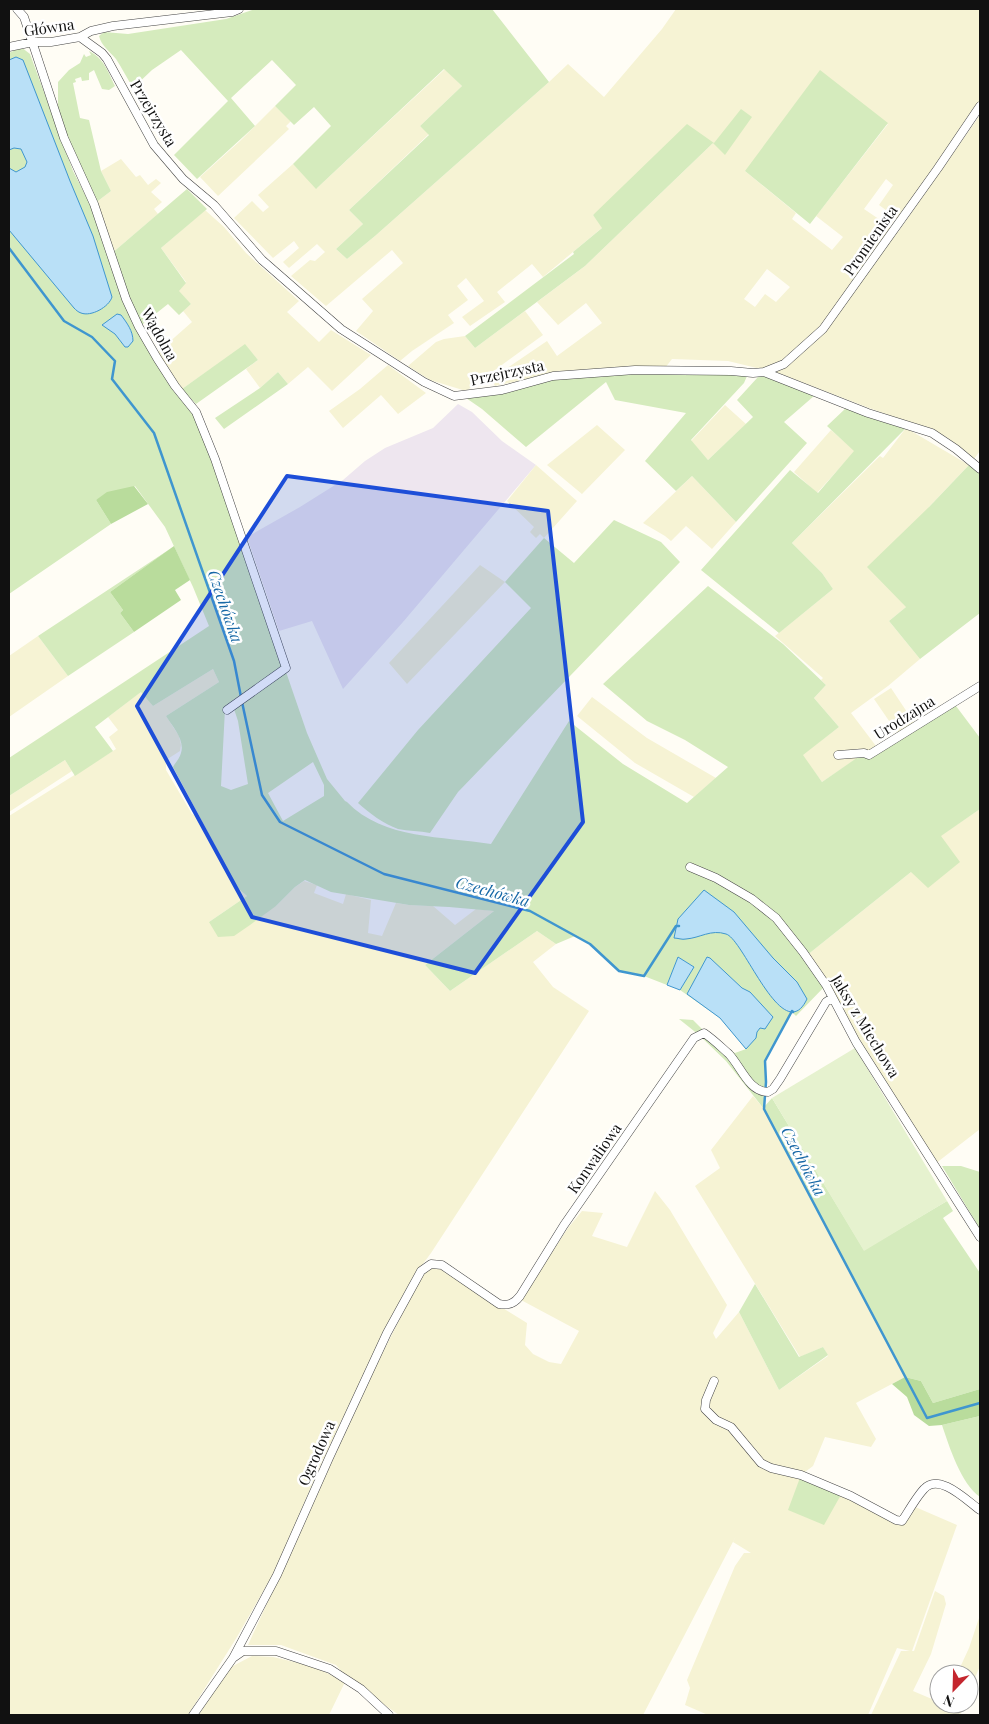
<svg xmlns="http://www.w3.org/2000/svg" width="989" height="1724" font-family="'Playfair Display',serif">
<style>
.industrial{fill:#eee6ef}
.farmland{fill:#f6f3d4;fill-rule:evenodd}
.green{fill:#d5ebbd;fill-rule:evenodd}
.forest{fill:#b9dc9c}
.pitch{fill:#e6f2cf}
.water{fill:#b9e0f7;stroke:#3f96cf}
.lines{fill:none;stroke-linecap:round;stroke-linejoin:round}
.stream{stroke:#3f96cf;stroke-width:2.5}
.street-casing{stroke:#444;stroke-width:9}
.street{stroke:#fff;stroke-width:8}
.marked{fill:#1d4ed8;fill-opacity:0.2;stroke:#1d4ed8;stroke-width:4;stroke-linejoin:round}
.labels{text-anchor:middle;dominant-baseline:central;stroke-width:5;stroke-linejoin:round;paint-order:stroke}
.street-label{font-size:15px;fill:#111;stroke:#fff}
.water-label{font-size:16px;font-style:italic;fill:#1768a6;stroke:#fff}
</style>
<rect width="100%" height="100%" fill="#fffdf5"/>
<path class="industrial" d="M458,404l14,8 30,29 34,24 -133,157 -60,67 -31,-68 -33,10 -32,-94 53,-30 43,-27 22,-19 20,-13 48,-20z"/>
<path class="farmland" d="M676,9h304v91l-82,119 -19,-14 14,-20 -7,-6 -22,30 34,23 82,-117v336l-6,8 -26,-21 -14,-7 -65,-23 -88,-34 -53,-13 -56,-2 -7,9 -31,-1 -69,4 -70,15 -4,-7 56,-38 10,15 45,-33 -16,-20 -28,22 -21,-23 48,-36 128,-123 -120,72 10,12 -60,50 -11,-13 -35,28 8,10 -35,24 -8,-9 22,-16 -18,-23 -9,8 11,14 -20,15 6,8 -42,28 -12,10 -44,-30 17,-20 -11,-12 41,-36 -11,-13 -66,56 -35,-30 19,-16 5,1 10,-9 -8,-8 -28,24 -6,-6 16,-14 -5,-7 -21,17 -39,-40 18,-17 11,11 6,-5 -11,-12 35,-31 24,24 128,-119 17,17 -42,40 9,8 -80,76 14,14 -27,25 11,10 28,-23 174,-154 19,-18 36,33 58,-68zM888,124l-72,92 27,21 -11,13 -40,-31 4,-6 -51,-42zM767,269l23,18 -14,15 -11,-8 -10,13 -11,-8z
M275,106l16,15 -5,5 3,3 -71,67 -18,-19 40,-36z
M121,159l15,18 4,-2 8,10 8,-6 5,4 -10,9 11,10 -8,7 4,5 -47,40 -17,-50 17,-13 -10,-20z
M205,210l19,17 22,26 53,48 -12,11 32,30 12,-12 40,25 -39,36 -24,-24 -20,17 -10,-12 -18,16 -14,-19 12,-9 -13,-15 -63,44 -11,-12 -13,-25 34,-30 -9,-11 8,-7 -13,-13 8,-9 -25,-34z
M525,311l18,24 -77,56 -36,-11 -22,-14 28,-24 8,-3 21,-3 10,12z
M388,365l38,28 -28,21 -17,-19 -38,33 -14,-17 31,-22z
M725,405l21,19 -38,36 -17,-19z
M597,425l28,25 -43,44 -35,-29z
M906,428l63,37 -40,42 -23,100 -17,14 31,38 -32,27 -37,27 25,33 -54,36 -20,-27 37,-28 -25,-29 12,-13 -5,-5 2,-2 -48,-42 58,-47 -11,-16 -30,-30 88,-87 3,2z
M831,430l24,21 -38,42 -23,-21z
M536,465l41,36 -33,37 -4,-4 -4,4 -6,-6 4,-5 -27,-26z
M692,476l44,46 -24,27 -26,-23 -15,15 -6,-5 -22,-13z
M480,565l25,17 -98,102 -18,-21z
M38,636l30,40 -59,41v-61z
M213,669l6,13 -53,34 13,20 2,9 -1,6 -14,9v10l26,44 7,3 34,67 14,12 -38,26 67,-16 19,-19 9,-6 13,4 -3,8 29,11 3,-10 25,6 -3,33 14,3 14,-33 13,2 24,1 22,19 21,-16 18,2 -69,54 25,26 87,-60 19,13 -23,18 20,25 36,24 -158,242 -14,19 -56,108 -41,86 -43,101 -40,70 -49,78h-179v-899l107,-67 -7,-12 9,-7 -10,-13 34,-26 11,15z
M891,688l24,36 -17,10 -24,-35z
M592,697l55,41 69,40 -22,19 -59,-34 -58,-47z
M65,760l7,11 -63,41v-16z
M980,809v320l-45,35 -129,-208 105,-84 29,-36z
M753,1096l11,13 141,268 -49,26 20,36 -5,8 -46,-10 -12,29 -12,9 41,18 60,28 11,-15 44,19 -45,126h2l21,-60 9,5 2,8 -15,50 -18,37 26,11v2h25l-4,11h-89l30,-64h9l-13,-3 -29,67h-160l-23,-10 5,-17 -3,-8 48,-114 9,-13h7l-18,-11 3,-6 -93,179h-244l-49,-34 -14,-16 -55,-20h-33l126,-275 48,-95 6,-8h9l90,56 -2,22 8,9 16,8 12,2 18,-33 -58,-31 47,-72 14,-17 21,2 -11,23 35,11 28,-56 15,19 57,95 -14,28 3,6 23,-27 40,78 49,-34 -5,-9 -23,10 -105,-171 25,-18 -9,-18z
M980,1615v51l-11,26v-18h-12l12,-26z
M252,1656l21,1 26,6 22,7 24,12 -16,33h-130l19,-32 13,-16z"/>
<path class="green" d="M255,9h237l57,73 -174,154 -28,23 -11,-10 27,-25 -14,-14 80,-75 -9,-9 42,-40 -18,-17 -128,120 -23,-25 38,-38 -17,-19 -20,18 -19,-19 21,-21 -24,-25 -41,38 24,28 -58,53 -23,-24 54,-54 -47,-51 -29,20 -19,18c-6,-10 -11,-20 -17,-29 -6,-7 -15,-14 -17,-23l5,-4 24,2 98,-15z
M21,47l9,7 43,117 20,39 32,96 22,42 25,41 23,28 13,28 99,288 20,46 18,22 2,1c37,38 96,34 144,42l78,-123 54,43 64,39 41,-36 -43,-27 -38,-19 -44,-37 105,-98 75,58 43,41 -12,13 25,29 -36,28 19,27 42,-29 89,-51 27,36v71l-39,27 19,26 -32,26 -17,-16 -105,84 20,29 -30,31 -4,-4 -27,49 1,21 -2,25 8,-9 92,152 83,-49 6,10 -10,7 37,55v116l-47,14 -12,-22 -16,-4 -141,-268 -38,-48 -27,-26 -20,-16 14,1 20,20 22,13 11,-4 -26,-31 -40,-28 14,-23 -16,-10 -11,28 -23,-9 -25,-5 -29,-27 -15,-8 -19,8 -19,-13 -87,60 -25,-26 69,-54 -45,-4 -40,-2 -78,-13 -26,-12 -10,7 -19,19 -26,19 -16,11 -16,1 -9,-15 38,-26 -14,-12 -13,-29 -47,-88c2,-4 7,-9 8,-14 4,-13 -8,-26 -15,-37l53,-34 -6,-13 -60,37 -12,-14 -46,35 18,24 -38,25 -10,-16 -56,36v-38l200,-132 -16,-39 -28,-60 -30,-41 -39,14 15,24 -102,70v-541zM121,315l7,10 5,11 -8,11 -10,-13 -12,-9zM232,703l6,18 10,63 -17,6 -10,-4 4,-77zM313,762l11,23v11l-41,25 -15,-28z
M89,51c15,7 19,21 26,35l-6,4 -7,-1 -8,-19 -5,3v7l-7,1 -1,-4 -6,2 1,3 -3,1 7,35 9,2 12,51 10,20 -17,13 -36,-83v-39l11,-12 11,-7 4,-9 2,3 5,-2z
M820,70l68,53 -78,101 -65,-53z
M741,109l11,8 -27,38 -12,-12 -128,123 -110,82 -10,-12 109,-82 -1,-2 29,-24 -9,-13 94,-91 27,19z
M187,189l20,20 -46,39 25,35 -7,8 12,13 -12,11 -11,-11 -29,23 -28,-73z
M245,344l13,16 -62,44 -14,-15z
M278,372l10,12 -64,45 -9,-11 45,-30z
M636,373l95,1 16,2 -3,7 -53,57 17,20 45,-43 -16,-17 21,-23 7,-2 49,21 -30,26 23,21 -71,79 -44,-46 -16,15 -31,-30 41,-48 -71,-13 -9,-18 -80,65 -44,-38 -16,-11 39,-5 51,-14z
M846,408l60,20 -114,115 30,30 11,16 -54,44 -78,-63 89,-100 28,23 36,-42 -27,-25z
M969,465l11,8v140l-60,46 -31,-38 17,-14 -39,-40 62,-60z
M614,520l47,22 19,20 -222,230 -28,41c-10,-2 -22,-2 -32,-4 -14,-5 -29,-16 -40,-26l60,-73 113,-122 -26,-26 39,-44 30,25z
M173,547l-63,45 13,18 -3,3 14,19 -66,44 -30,-40z
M942,1166h19l19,6v57z
M755,1284l44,73 24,-10 5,8 -49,35 -40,-78z
M980,1416v81c-19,-13 -31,-51 -38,-72z
M801,1475l41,18 -18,32 -36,-15z"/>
<path class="forest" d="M134,486l14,18 -37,20 -15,-24 11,-8z
M174,546l16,34 -15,10 6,10 -47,32 -14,-19 3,-3 -13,-18z
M905,1377l16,4 12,22 47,-14v27l-38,9 -13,1 -15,-11 -7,-18 -15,-13z"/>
<path class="pitch" d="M855,1048l92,153 -83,50 -92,-153z"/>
<path class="water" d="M16,57l7,3 47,121 23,55 19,61c-3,10 -21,20 -31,16 -3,-1 -5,-3 -7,-5l-65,-78v-62l7,4 9,-5 2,-5 -6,-13 -7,-1 -5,2v-90z
M117,314l4,1c6,8 12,16 12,26l-5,6h-3l-10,-13 -13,-9z
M704,890l30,22 39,46 24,24 10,17c-24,50 -63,-60 -81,-65 -15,-5 -26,4 -40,5 -4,1 -8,-1 -12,-1l4,-19z
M678,957l16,10 -14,23 -13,-5z
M707,957l3,1 32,30 8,4 23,25 -8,12 -5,-1 -3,4 -1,6 -10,11 -26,-31 -33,-24z"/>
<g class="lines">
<path class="stream" d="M9,248l55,73 28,16 23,24 -3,18 42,54 80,228 7,36
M242,702l20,93 18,27 104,52 146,37 60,33 29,27 25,5 32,-50h3
M793,1012l-1,-1 -27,50 1,21 -2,27 163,309 53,-15"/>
<defs>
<path id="street" d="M17,9l7,8 40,121 30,66 32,95 13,28 18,31 18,28 21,26 19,47 71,209 -59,42
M80,37l22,16 5,6 47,86 29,34 31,26 48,55 79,69 83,53 30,14 48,-6 51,-14 82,-6 96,1 22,2 11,-1 104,41 64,20 24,16 24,20
M9,47l24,-5h18l29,-5 11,-6 22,-5 119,-14 7,-3
M764,372l20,-8 39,-35 115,-161 42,-62
M838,755l26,-2 5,2 111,-69
M690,867l26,11 36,21 24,19 27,34 23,33 30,57 124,195
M714,1381l-8,19 -1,9 11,11 15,7 30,36 10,5 30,7 50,21 45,24 6,1c6,-9 15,-25 22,-32 15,-17 43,12 56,21
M233,1658l44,-83 52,-117 58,-125 34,-62 10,-7 11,1 57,39c9,2 15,0 21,-8l44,-71 130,-187 10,-5c9,6 17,14 25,21 12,13 20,38 39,38l5,-3 7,-10 46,-77 6,-4
M193,1715l40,-57 10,-7h33l54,18 31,20 28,26"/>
</defs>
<use href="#street" class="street-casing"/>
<use href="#street" class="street"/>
</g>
<path class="marked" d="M287,476l261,35 35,311 -108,151 -223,-56 -115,-211z"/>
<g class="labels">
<g class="street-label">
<text transform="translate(49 27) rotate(-8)">Główna</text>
<text transform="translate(154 113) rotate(59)">Przejrzysta</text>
<text transform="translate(870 240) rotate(-55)">Promienista</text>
<text transform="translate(160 334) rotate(61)">Wądolna</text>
<text transform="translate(507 372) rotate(-12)">Przejrzysta</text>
<text transform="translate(904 717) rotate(-32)">Urodzajna</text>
<text transform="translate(866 1026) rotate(59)">Jaksy z Miechowa</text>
<text transform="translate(594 1158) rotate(-55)">Konwaliowa</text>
<text transform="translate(316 1453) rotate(-66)">Ogrodowa</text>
</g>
<g class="water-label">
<text transform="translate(226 606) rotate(71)">Czechówka</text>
<text transform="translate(493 891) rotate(15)">Czechówka</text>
<text transform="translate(804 1161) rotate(62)">Czechówka</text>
</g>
</g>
<rect width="989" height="1724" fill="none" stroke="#111111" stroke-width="20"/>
<g transform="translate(954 1689) rotate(203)"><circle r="24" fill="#ffffff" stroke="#a0a0a0"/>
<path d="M0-4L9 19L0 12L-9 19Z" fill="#c4262e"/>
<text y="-8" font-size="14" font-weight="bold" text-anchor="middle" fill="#111111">N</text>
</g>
</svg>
